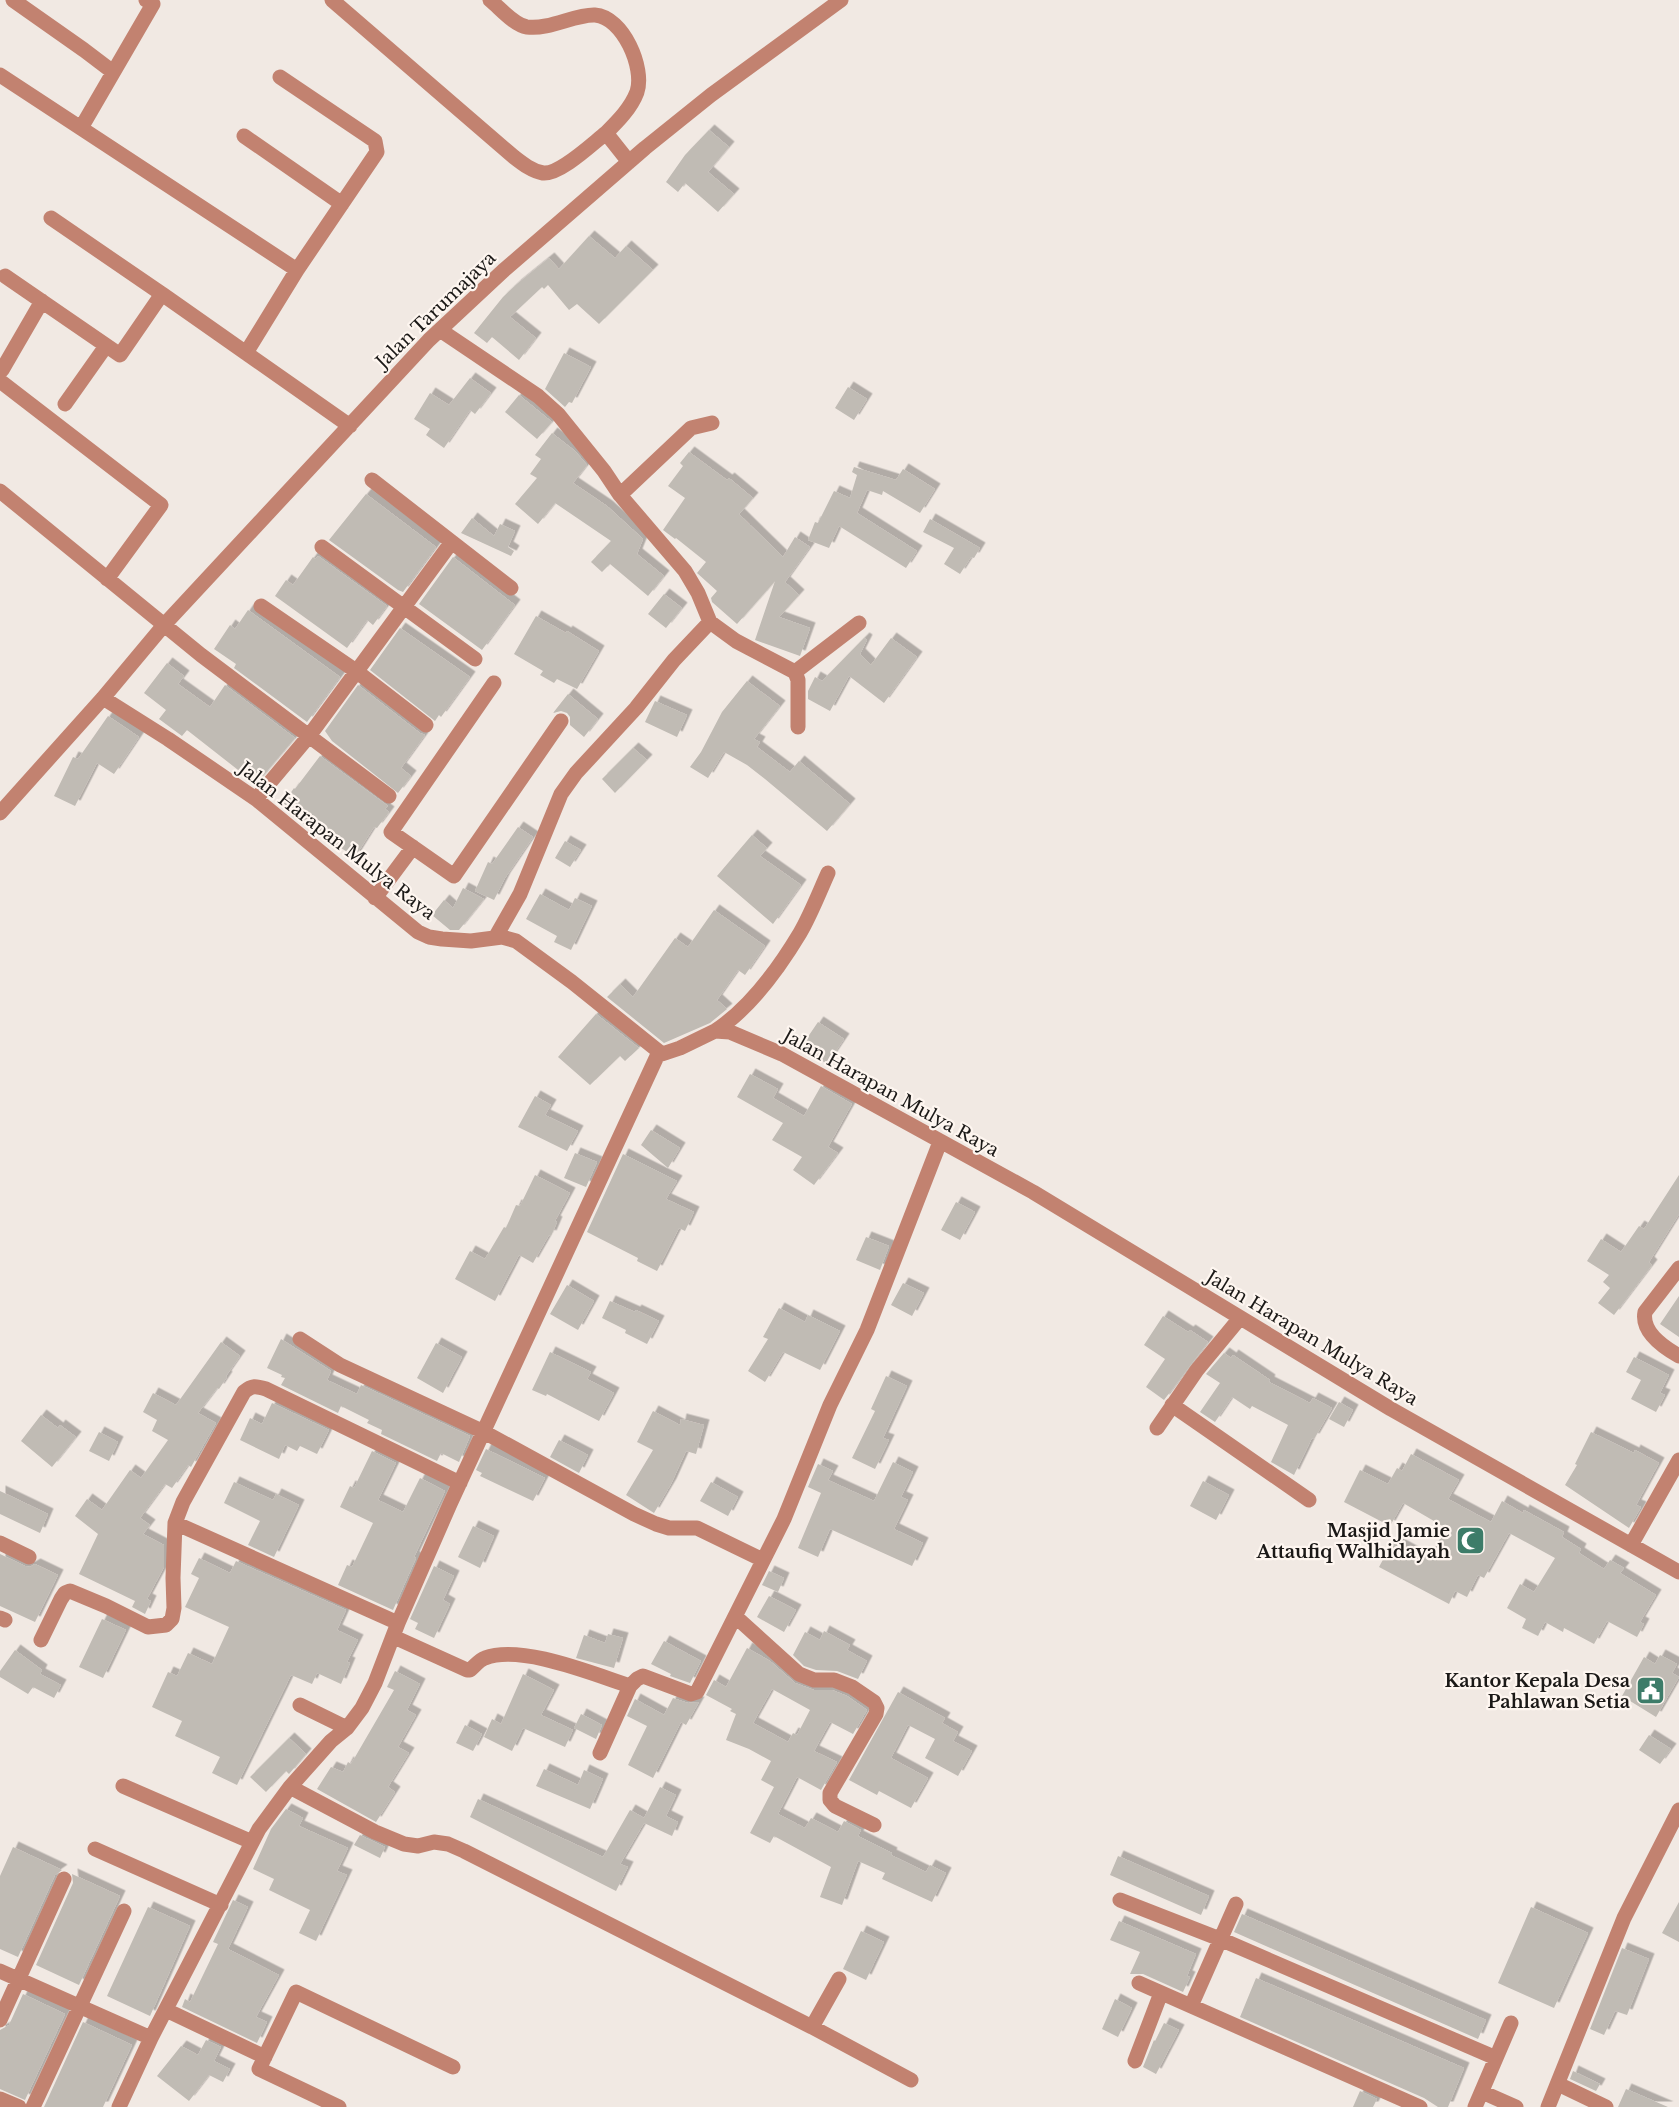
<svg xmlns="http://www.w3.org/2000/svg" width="1679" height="2107" font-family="'Libre Baskerville',serif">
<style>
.building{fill:#c0bbb4;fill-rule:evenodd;filter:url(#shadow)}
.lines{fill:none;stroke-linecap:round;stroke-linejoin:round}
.minor{stroke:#c28270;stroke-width:15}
.labels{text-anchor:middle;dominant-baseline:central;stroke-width:4.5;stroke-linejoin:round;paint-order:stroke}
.street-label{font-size:18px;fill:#1b1917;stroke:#fef6f0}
.poi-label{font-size:18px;font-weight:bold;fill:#1b1917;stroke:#fef6f0;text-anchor:end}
</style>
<defs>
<filter id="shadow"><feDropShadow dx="5.5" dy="-5.5" stdDeviation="0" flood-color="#0004"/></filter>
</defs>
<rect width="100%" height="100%" fill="#f1e9e3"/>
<path class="building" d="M709,130l20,17 -21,25 26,22 -16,18 -33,-29 -7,9 -12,-10 19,-27z
M589,236l26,22 11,-12 27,24 -54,54 -22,-20 -8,6 -21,-25 -4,4 -2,-2 -32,30 26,21 -17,22 -27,-23 -5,6 -13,-10 29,-36 14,-13 32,-26 10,11z
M564,353l27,14 -19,36 -3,-1 -4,5 -20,-18z
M470,378l21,15 -16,21 -5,-4 -26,38 -18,-13 4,-6 -16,-10 16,-26 19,12z
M848,387l19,12 -13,21 -19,-12z
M519,395l33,27 -15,17 -32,-27z
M552,433l23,18 12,14 -14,18 34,23 36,33 -6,15 27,22 -16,20 -38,-32 -8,8 -11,-10 20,-21 -56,-38 -17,21 -23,-20 22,-26 -7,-4 11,-15 -6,-4z
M689,452l38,28 2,-2 24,20 -14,16 44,43 12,-20 15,10 -25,35 14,13 -20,22 31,11 -10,28 -45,-16 20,-59 -38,43 -25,-22 -1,-4 6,-7 -20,-18 9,-11 -30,-24 -1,1 -12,-9 22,-32 -17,-12 15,-20 -3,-3z
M854,467l42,13 7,-11 32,20 -15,24 -37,-22 -1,4 -15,-5 -10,23 60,38 -11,17 -67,-42 -10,22 -21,-8 7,-18 3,1 16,-32 16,7 7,-23 -5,-3z
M366,494l70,53 -33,45 -5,-2 -69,-50z
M472,518l22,18 6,-12 15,7 -7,16 6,4 -3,5 -50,-23z
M930,519l50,29 -6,10 -3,-1 -11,17 -16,-10 10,-16 -31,-16z
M318,556l69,50 -14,19 -6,-5 -20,28 -72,-52 11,-16 7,5 20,-28 2,2z
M453,557l62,48 -33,45 -63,-46z
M664,594l18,14 -16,20 -18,-14z
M248,610l92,67 -33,45 -73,-54 2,-4 -22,-15 16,-24 5,4z
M536,616l30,17 1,-2 32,20 -22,38 -20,-10 -3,4 -14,-8 3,-4 -29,-17z
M400,628l70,49 -29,40 -2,-2 -4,6 -65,-51z
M864,638l3,2 -7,14 11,11 20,-27 26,19 -33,46 -35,-27 -19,35 -22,-12v-8l7,-14 7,4z
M167,663l17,13 -6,8 32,23 15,-22 70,53 -39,46 -69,-54 -5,6 -23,-17 7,-9 -22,-17z
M747,681l33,25 -26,33 6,3 -3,5 33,25 9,-11 51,43 -23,27 -62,-52 -18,-14 -23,-13 -16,26 -18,-11 11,-15 21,-40z
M358,685l62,48 5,2 -24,33 10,8 -13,17 -66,-52 -7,-10z
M568,694l30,25 -14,18 -14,-12v-8l-3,-4 -6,-2 -8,2z
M655,701l32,14 -10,22 -32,-15z
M108,716l31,21 -25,37 -17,-11 -22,43 -21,-10 19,-39 5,2z
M633,748l14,12 -32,33 -13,-14z
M320,756l68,50 -3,3 4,3 -12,16 -3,-1 -19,30 -59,-38 -15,-12 13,-19 1,1z
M518,827l15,10 -28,41 -11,22 -19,-9 13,-29 4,2z
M752,835l15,13 -7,8 41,29 -28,39 -56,-48z
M565,841l16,9 -11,17 -15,-9z
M463,888l21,11 -25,31h-9l-18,-15 12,-15 9,8z
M540,894l29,16 6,-12 17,8 -21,44 -17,-8 3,-6 -31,-17z
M714,910l51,36 -20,29 -7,-5 -21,30 10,9 -17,14 -46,20 -57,-46 13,-13 13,13 42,-59 13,9z
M596,1014l43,34 -14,13 -5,-5 -30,29 -32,-28z
M818,1022l26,17 -17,25 -26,-17z
M750,1074l28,15 -5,9 31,18 17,-30 31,18 -24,43 10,6 -24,32 -21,-15 9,-13 -30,-17 11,-17 -46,-26z
M535,1096l16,9 -6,10 33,16 -11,20 -49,-24z
M651,1130l29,18 -12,20 -27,-23z
M575,1153l22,9 -11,25 -22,-9z
M623,1154l54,27 -11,18 28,13 -9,19 -6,-3 -22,43 -20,-10 1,-3 -51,-26z
M535,1175l35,18 -15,28 2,1 -6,14 -2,-1 -16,28 -14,-8 -24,46 -40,-22 15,-28 15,8 19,-32 2,1 10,-23 4,1z
M1679,1175v39l-30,48 3,3 -38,50 -16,-12 12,-15 -7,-6 6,-7 -22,-14 14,-22 20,13 18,-26 5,3z
M956,1202l19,10 -15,28 -19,-10z
M866,1237l23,9 -9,24 -24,-10z
M903,1283l21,10 -12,23 -21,-11z
M567,1285l27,16 -16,29 -28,-16z
M1679,1296v41l-19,-13z
M610,1301l25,11 1,-2 23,11 -12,23 -22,-11 1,-3 -24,-12z
M779,1308l26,14 3,-7 32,16 -20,39 -37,-18 -18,30 -17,-11 20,-32 -5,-2z
M1163,1316l25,16 2,-2 18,12 -44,58 -18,-13 19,-28 -21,-14z
M281,1339l50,32 -4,9 30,14 4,-9 109,51 -11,26 -18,-9 -4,8 -56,-27 1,-4 -15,-7 2,-3 -28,-14 -3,7 -57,-28 4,-7 -4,-1 1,-2 -15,-7z
M221,1342l19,14 -14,20 1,1 -8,12 -2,-1 -19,25 18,10 -25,44 -3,-2 -16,23 -7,-4 -25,34 10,7 -7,9 21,11v22l-17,32 4,2 -6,13 -13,-7 3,-6 -56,-27 19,-40 -23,-18 12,-17 15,11 28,-40 11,8 27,-38 -16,-9 5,-11 -14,-8 10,-19 23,12z
M436,1343l26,14 -19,36 -26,-15z
M550,1352l41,20 -4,7 27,14 -15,28 -52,-27 -1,2 -14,-6z
M1224,1353l7,5 2,-3 37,25 -1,2 41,21 3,-5 19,10 -18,31 -2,-1 -18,37 -23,-13 17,-37 -36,-19 -2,3 -18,-12 -17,25 -15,-10 20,-29 -14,-9z
M1634,1357l35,18 -9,18 5,2 -9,17 -25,-13 10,-19 -15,-8z
M886,1376l21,10 -24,52 6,2 -14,29 -23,-11 23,-47 -4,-2z
M1339,1402l14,8 -9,17 -15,-8z
M272,1403l57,27 -12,24 -17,-8 -3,5 -12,-6 -6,14 -39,-19 10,-22 12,6z
M653,1411l27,14 1,-6 23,6 -8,29 -10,-3 -15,33 -17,29 -28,-18 27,-45 -16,-8z
M41,1415l17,13 2,-3 16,12 -24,30 -31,-26z
M99,1432l19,10 -9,19 -20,-10z
M1591,1432l43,21 1,-3 24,13 -23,42 5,2 -12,21 -64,-43 12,-20 -2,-1z
M559,1440l29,15 -9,18 -29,-16z
M486,1449l59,29 -12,23 -53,-25 2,-3 -6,-3z
M372,1451l24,12 -18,37 25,12 17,-34 25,13 -31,66 2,1 -23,52 -55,-25 9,-20 5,2 21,-44 -33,-16 10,-21 4,2z
M1411,1454l48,26 -11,19 43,23 11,-21 21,12 1,-3 40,22 -2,5 19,12 -2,4 25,16 6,-9 14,8 -4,5 36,22 -16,27 4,2 -7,13 -30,-16 -13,23 -30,-16 -1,4 -18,-10 -7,14 -16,-8 4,-9 -19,-11 13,-24 14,8 21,-34 -46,-25 -25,45 -6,-3 -11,22 -12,-6 -6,13 -70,-37 14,-26 35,19 18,-32 -43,-25 -13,23 -46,-24 16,-32 28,14 9,-16 5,3z
M893,1462l20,10 -12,25 7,3 -14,29 29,14 -11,23 -82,-37 -12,28 -20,-9 23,-55 -13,-6 10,-23 15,7 -5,9 46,21z
M1203,1481l26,14 -13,25 -26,-14z
M234,1482l39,18 3,-6 23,11 -25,52 -26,-12 12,-24 -36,-18z
M711,1482l27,15 -10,19 -28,-15z
M0,1491l48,23 -8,19 -40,-19z
M473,1526l21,10 -14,32 -22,-11z
M0,1554l25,12 5,1 5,-3 23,11 -23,47 -35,-16z
M199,1558l31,15 6,-12 110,49 -9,20 21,10 -11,22 3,1 -9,21 -24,-11 -5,11 -21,-9 -54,110 -25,-12 8,-16 -45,-21 7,-15 -30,-14 16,-35 9,4 11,-23 24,11 17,-37 -44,-20 14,-29 -8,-4z
M434,1566l20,10 -11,24 7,4 -16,34 -19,-9 3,-6 -8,-4z
M769,1571l15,7 -6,14 -16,-7z
M769,1596l27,14 -12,22 -27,-15z
M102,1619l24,11 -23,48 -24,-11z
M824,1631l26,14 -3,5 20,11 -9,18 -21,-8 -21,-1 -12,-4 -11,-11 12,-23 15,8z
M608,1634l15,4 -9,30 -38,-10 8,-23 21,8z
M664,1641l37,20 -11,22 -20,-7 1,-2 -20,-10z
M747,1648l23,13 25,22 19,7h18l15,6 20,14 -14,24 -23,-12 -16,29 23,11 -16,28 -24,-13 -19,37 27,14 6,-10 27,14 6,-11 17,9 -3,6 34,17 -1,2 35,17 4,-7 16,8 -14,29 -50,-23 3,-6 -27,-12 -16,44 -22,-8 11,-30 -57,-31 -4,7 -20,-10 24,-46 -13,-7 10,-19 -22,-12 -23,-9 10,-26 -6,-3 2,-2 -26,-14 8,-15 12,7zM772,1689l38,21 -13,25 -4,-2 -5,9 -35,-19z
M15,1650l27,20 -2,4 21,11 -7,13 -21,-11 -5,7 -28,-17v-6z
M1660,1655l17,9 -5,9 7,4 -23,40 -34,-21 22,-39 11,7z
M395,1671l25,13 -13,26 9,5 -18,32 11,6 -21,34 7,5 -19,30 -59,-33 14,-22 12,5 5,-10 3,2 43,-74 -7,-3z
M523,1674l31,16 -13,25 32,15 -8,17 -42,-19 -11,23 -28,-14 8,-18 9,5z
M898,1692l47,26 -3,5 16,9 -5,9 19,10 -14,25 -33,-18 10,-19 -27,-14 -17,33 37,20 -17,30 -32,-17 -2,4 -28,-15z
M673,1698l15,5 11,-1 -13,23 -5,-3 -28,56 -25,-13 19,-39 -20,-10 8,-17 29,16z
M581,1714l21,11 -6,14 -22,-11z
M465,1725l17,9 -9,17 -17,-8z
M1649,1735l22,14 -11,15 -21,-14z
M289,1738l17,16 -17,20 -3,-3 -20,21 -16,-15z
M544,1769l34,16 6,-15 19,9 -13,30 -54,-23z
M660,1787l16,8 -10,21 12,6 -6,14 -28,-13 -24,41 8,3 -12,24 -146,-74 8,-18 125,58 27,-47 14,8z
M286,1809l17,9 -4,8 49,22 -11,23 10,4 -31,66 -17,-8 11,-23 -41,-20 5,-11 -21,-10 18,-40z
M360,1835l25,12 -5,11 -26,-13z
M13,1847l49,23 -7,5 -37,82 -18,-8v-73z
M1118,1856l91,40 -8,19 -91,-40z
M72,1874l48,22 -41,89 -43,-20 37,-82z
M233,1900l15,7 -20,42 51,26 -23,42 11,5 -10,21 -75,-36 3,-8 5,3 28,-58 -5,-2z
M1679,1902v40l-17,-9z
M148,1907l42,19 -40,90 -43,-20z
M1531,1907l57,26 -34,75 -56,-25z
M1242,1914l244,106 -8,19 -244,-107z
M1119,1921l77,33 -9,22 3,1 -7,15 -40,-18h-13l10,-22 -30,-12z
M861,1931l23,11 -18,38 -23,-11z
M1622,1948l27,11 -22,56 -12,-4 -11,24 -14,-6z
M1256,1978l208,90 -16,39h-10l-14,-9 -184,-81z
M23,1994l42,20 -40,86 -25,-11v-59l9,-5z
M1115,1999l17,9 -14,29 -16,-8z
M83,2022l49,23 -29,62h-59z
M1164,2023l15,7 -23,44 -13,-7 11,-27 1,1z
M206,2040l15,7 -7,14 16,8 -7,13 -14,-7 -20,26 -32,-25 24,-30 17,9z
M1573,2071l27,13 -4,7 -26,-12z
M1626,2089l42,18h-50z
M1360,2091l17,8 -4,8h-20z"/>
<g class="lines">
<path class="minor" d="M13,0l71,50 29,22
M332,0l182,157c9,7 18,14 29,16 17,2 50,-30 63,-40
M490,0c10,8 24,25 37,27 23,3 48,-13 68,-12 28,2 50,53 42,77 -6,16 -19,29 -31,41l23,29
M0,75l297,195
M81,128l72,-124 -7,-4
M244,136l98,68
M51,218l111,76
M5,276l115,79 42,-61 188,132
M440,330l98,66 20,18 46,57 16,24 65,76 13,22 12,29
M246,353l51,-83 80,-118 -2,-11 -95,-64
M2,370l40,-69
M0,381l161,124 -54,74
M65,404l41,-58
M372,480l139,108
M0,491l201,164 188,141
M620,495l71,-67 21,-5
M322,547l153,112
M261,606l95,65 70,54
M795,672l64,-49
M494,683l-103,149 63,44 107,-155
M103,698l65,41 88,60 162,133 11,5 13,2 29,2 31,-4 14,4 56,41 90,72 18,-6 35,-17 15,1 52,22 251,138 358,217 288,163
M256,799l53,-63 142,-193
M0,813l103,-115 61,-73 265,-285 74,-69 142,-123 66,-53 130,-95
M375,898l38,-51
M495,938l25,-44 41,-100 15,-21 60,-65 38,-48 36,-38 26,19 59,31 3,8v47
M715,1031c34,-22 64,-63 85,-98 11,-19 19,-40 28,-60
M1679,1268l-34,44c-4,20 18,35 34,44
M300,1339l40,26 144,67 150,82 22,10 13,4h28l66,32
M1172,1405l137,95
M1157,1428l40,-58 43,-52
M0,1543l29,14
M1631,1545l48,-85
M736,1617l63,57 15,6h20l18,7 22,15 3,6 -1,6 -46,79v7l5,6 39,19
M0,1618l5,2
M398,1623l-223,-100 8,-21 61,-110c8,-7 12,-6 22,-3l194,94
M394,1637l73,33h3c5,-4 9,-10 15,-12 36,-14 108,16 145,28l7,-7 6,-3 48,18 6,-2 87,-173 46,-114 37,-75 73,-188
M41,1640l20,-41 4,-6 5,-2 36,15 42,21 18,-2 6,-6 2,-11 -1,-30 2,-55
M300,1705l47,23
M600,1753l30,-67
M123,1786l129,56
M290,1787l85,45 29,12 14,2 16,-4 14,2 16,7 348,176 99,53
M95,1849l126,56
M1120,1900l100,39 276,119
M0,1971l151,67
M1139,1983l281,124
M1191,2006l45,-102
M166,2010l99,47
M0,2020l64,-141
M812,2027l27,-48
M1135,2061l26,-68
M1558,2084l48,23
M1482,2092l34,15
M0,2099l19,8
M33,2107l91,-196
M119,2107l32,-69 108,-209 31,-42 41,-46 16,-13 15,-20 13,-25 23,-60 52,-119 209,-452
M339,2107l-80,-38 37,-77 157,75
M1475,2107l36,-84
M1548,2107l76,-189 55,-108"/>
</g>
<defs>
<symbol id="mosque-square" viewBox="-11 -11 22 22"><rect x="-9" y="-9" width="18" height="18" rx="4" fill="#3d7c69" stroke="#fef6f0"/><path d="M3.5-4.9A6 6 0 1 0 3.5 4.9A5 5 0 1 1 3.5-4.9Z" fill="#fff"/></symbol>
<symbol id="civic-square" viewBox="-11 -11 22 22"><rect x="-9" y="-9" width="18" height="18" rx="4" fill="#3d7c69" stroke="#fef6f0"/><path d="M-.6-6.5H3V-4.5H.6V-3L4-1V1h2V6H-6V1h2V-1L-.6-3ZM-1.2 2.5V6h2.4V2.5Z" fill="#fff"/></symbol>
</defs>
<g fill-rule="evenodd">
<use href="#mosque-square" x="1454" y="1524" width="33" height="33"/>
<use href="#civic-square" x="1634" y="1674" width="33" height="33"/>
</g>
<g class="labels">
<g class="street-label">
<text transform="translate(436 310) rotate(-44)">Jalan Tarumajaya</text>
<text transform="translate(337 841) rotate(38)">Jalan Harapan Mulya Raya</text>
<text transform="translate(891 1093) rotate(29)">Jalan Harapan Mulya Raya</text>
<text transform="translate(1312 1338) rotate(31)">Jalan Harapan Mulya Raya</text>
</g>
<g class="poi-label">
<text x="1450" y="1531">Masjid Jamie<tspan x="1450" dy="21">Attaufiq Walhidayah</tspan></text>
<text x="1630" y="1681">Kantor Kepala Desa<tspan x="1630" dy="21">Pahlawan Setia</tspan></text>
</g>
</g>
</svg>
